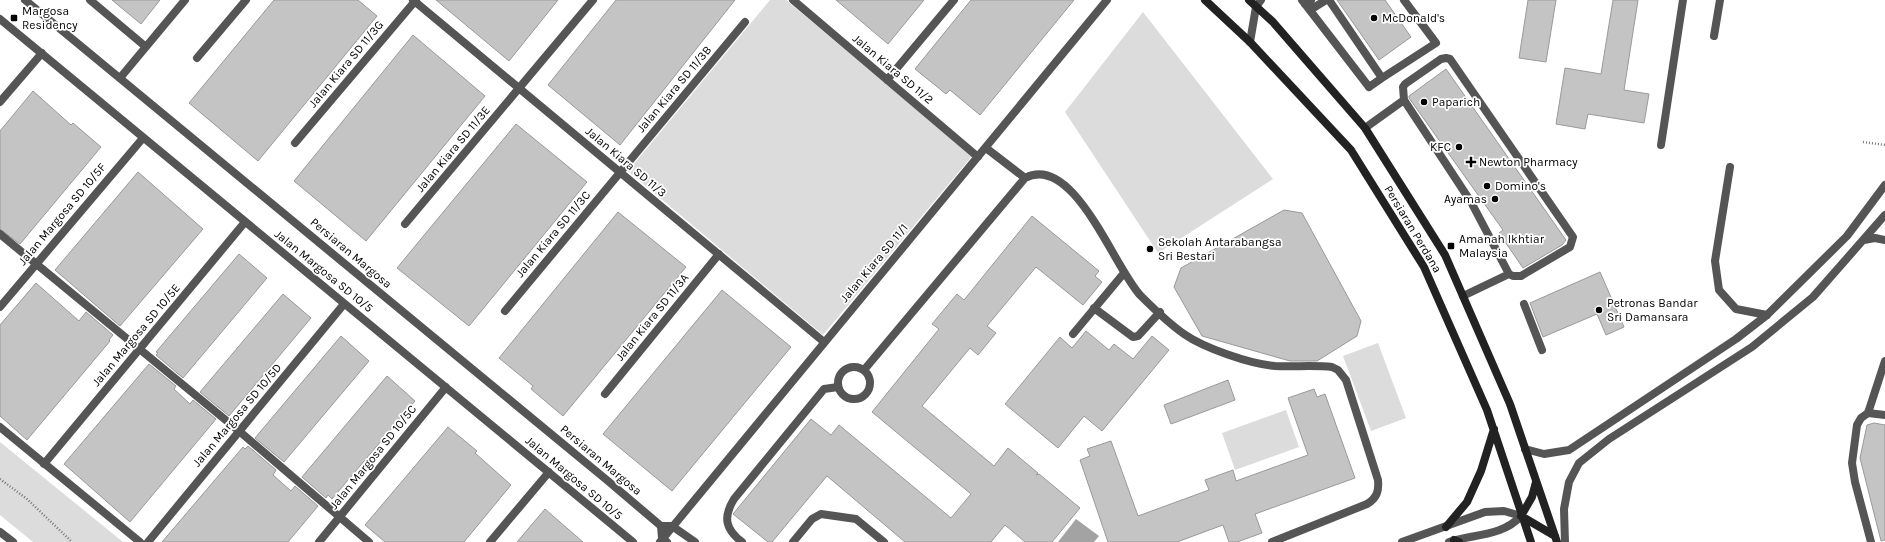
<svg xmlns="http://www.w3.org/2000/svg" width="1885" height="542" font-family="Karla,sans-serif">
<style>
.green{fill:#dcdcdc}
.water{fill:#a3a3a3}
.building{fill:#c4c4c4;stroke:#999}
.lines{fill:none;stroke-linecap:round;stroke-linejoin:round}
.path{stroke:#777;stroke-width:2.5;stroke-dasharray:1 2;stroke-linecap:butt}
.service{stroke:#555;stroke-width:8}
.minor{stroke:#555;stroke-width:8}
.tertiary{stroke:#555;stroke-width:8}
.secondary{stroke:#222;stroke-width:8}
.poi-dot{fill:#000;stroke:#fff;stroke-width:1.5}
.labels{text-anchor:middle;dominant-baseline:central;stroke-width:3.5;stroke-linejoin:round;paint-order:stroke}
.poi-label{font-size:12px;fill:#000;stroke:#fff;text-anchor:start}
.street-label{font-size:12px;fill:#000;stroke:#fff}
</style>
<rect width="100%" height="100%" fill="#fff"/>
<path class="green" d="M770,0h16l186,156 -149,179 -195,-164z
M1143,12l130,167 -115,74 -93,-141z
M1378,343l28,75 -35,13 -28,-75z
M1286,410l13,37 -64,23 -13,-37z
M0,442l123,100h-90l-33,-27z"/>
<path class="water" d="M1076,519l23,17 -5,6h-36z"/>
<path class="building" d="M112,0h48l-19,24z
M274,0h84l19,16 -119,145 -69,-58z
M436,0h122l-49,61z
M616,0h119l-115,145 -72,-60z
M836,0h88l-36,44z
M971,0h103l-94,115 -30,-25 -4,4 -31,-25z
M1337,0h48l26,37 -32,23z
M1528,0h28l-10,62 -27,-4z
M1613,0h25l-14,90 25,4 -5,29 -56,-9 -3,15 -29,-5 9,-56 36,6z
M413,35l72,61 -119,145 -72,-60z
M1446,69l120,171 -4,5 -39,23 -24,-35 4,-3 -94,-132v-2z
M33,91l38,34 2,-2 28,24 -81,97 -20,-15v-98z
M516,124l71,58 -118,144 -72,-58z
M138,172l65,57 -83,97 -65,-56z
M1284,210l18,3 59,108 -4,15 -40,25h-27l-88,-25 -28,-49 7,-19z
M618,212l68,55 -123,149 -32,-27 2,-3 -34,-28z
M1032,216l67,55 -4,5 7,6 -19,23 -47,-38 -49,59 9,7 -18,22 -8,-7 -48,58 72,60 14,-18 30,25 -2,2 3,-1 41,34 -28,34h-27l-20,-17 -14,17h-86l-78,-66 -55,66h-4l-35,-28 78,-95 20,16 8,-10 112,93 20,-24 -99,-82 67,-83 -7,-5 25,-30 7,6z
M239,254l28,24 -84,100 -27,-23 2,-2 -2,-1z
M1600,272l24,55 -18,8 -9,-21 -54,23 -13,-34z
M36,283l43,38 7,-9 27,23 -4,5 1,1 -83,99 -27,-24v-91z
M722,290l69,57 -119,144 -69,-57z
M283,294l28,24 -82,98 -29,-24z
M1086,331l23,19 5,-6 19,15 19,-23 17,14 -67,81 -18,-15 -26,32 -53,-44 55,-67 12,11z
M341,336l28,25 -85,101 -29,-24z
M149,364l27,22 -2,3 16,15 3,-4 23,19 -86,103 -66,-58z
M387,376l28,25 -83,98 -4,-4 -2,3 -24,-21z
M1228,380l7,20 -64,24 -7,-19z
M1314,389l3,8 8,-3 30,84 -100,36 7,19 -25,9h-8l-6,-17 -46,17h-69l-28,-82 10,-4 -3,-7 24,-8 27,75 71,-26 -4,-10 28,-10 3,11 72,-26 -20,-57z
M1874,423l11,2v115l-4,1 -21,-83 7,-33z
M448,427l29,24 -2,2 36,32 -47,57h-79l-20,-17z
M248,446l28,24 -3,5 18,16 4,-5 23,20 -30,36h-126l81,-95 2,2z
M545,509l38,33h-66z"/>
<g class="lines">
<path class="path" d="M1863,142l22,3
M0,479l27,20 45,43"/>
<path class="service" d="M1329,0l53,78 54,-35 -32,-43
M1305,4l6,-4
M1310,10l16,-10
M1714,36l6,-36
M1446,58l4,1 123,178 -3,10 -49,29h-8l-4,-2 -38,-72 -67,-102 -1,-13 2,-3 36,-25z
M1369,87l13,-9
M1365,128l39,-28
M1661,145l22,-145
M986,148l39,30
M1730,167l-15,94 4,29 17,19 31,6
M0,234l239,197 130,111
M1463,296l46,-22
M1524,304l18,46
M1094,308l39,29 5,-1 22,-24
M1073,334l51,-61
M838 383a16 16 0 1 1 32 0a16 16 0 1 1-32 0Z
M864,370l161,-192c49,-26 90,92 116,118 11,11 30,29 43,38 20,14 66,30 91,32 18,1 40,-1 57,1l6,3 8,10 32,100c1,11 -1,18 -11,24l-95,38
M1868,413l17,2
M0,427l140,115
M742,542c-17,-13 -19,-25 -8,-43l90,-110 14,-2
M793,542l19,-23 9,-5 35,5 28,23"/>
<path class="minor" d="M90,0l56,47
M413,0l411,342
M793,0l185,157
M1302,0l67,87
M0,19l633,523
M1250,42l6,-35 5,-7
M197,58l49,-58
M120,78l65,-78
M887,80l67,-80
M0,102l42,-49
M295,143l121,-143
M405,224l188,-224
M1864,240l11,-2 10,2
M0,307l143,-169
M505,311l240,-289
M605,394l114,-140
M1525,449l19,5 25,-4 167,-111 31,-24 80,-79 38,-51
M44,464l201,-242
M0,532l13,10
M148,542l196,-238
M319,542l127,-155
M490,542l59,-70
M660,542l447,-542
M1565,542l-1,-33 5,-27 10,-19 30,-24 143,-92 61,-50 72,-82
M1871,542l-16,-60 -3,-19 5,-38 4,-7 7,-5 17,-52"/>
<path class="tertiary" d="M25,0l583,481 53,45h11l23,16
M661,526l1,12 5,4
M1402,542l83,-30 19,-1 17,5c-18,20 -47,18 -72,26"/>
<path class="secondary" d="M1205,0l45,42 101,108 73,117 63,143 44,132
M1249,0l24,22 92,106 80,127 65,149 47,138
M1521,516l34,20
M1521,516l11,-19 4,-15
M1446,527l21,-25 14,-31 13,-42
M1454,540l5,2"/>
</g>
<g class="poi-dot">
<rect x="10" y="14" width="8" height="8" rx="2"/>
<circle cx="1374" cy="18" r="4"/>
<circle cx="1424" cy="102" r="4"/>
<circle cx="1459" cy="147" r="4"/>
<path d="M1469 156h4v4h4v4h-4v4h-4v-4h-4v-4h4z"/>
<circle cx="1487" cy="186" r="4"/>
<circle cx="1495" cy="199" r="4"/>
<rect x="1447" y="242" width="8" height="8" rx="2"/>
<circle cx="1150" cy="249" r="4"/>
<circle cx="1599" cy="310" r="4"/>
</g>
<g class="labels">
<g class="poi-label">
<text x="22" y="11">Margosa<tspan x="22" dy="14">Residency</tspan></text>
<text x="1382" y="18">McDonald's</text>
<text x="1432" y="102">Paparich</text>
<text x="1451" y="147" text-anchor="end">KFC</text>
<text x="1479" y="162">Newton Pharmacy</text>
<text x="1495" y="186">Domino's</text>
<text x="1487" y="199" text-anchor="end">Ayamas</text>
<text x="1459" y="239">Amanah Ikhtiar<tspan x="1459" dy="14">Malaysia</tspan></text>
<text x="1158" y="242">Sekolah Antarabangsa<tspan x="1158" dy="14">Sri Bestari</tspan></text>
<text x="1607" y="303">Petronas Bandar<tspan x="1607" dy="14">Sri Damansara</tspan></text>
</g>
<g class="street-label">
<text transform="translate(346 64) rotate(-50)">Jalan Kiara SD 11/3G</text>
<text transform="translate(893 69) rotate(40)">Jalan Kiara SD 11/2</text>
<text transform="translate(674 89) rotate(-50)">Jalan Kiara SD 11/3B</text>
<text transform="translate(453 149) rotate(-50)">Jalan Kiara SD 11/3E</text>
<text transform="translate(626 162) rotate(40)">Jalan Kiara SD 11/3</text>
<text transform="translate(62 214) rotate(-50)">Jalan Margosa SD 10/5F</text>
<text transform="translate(1413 229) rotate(59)">Persiaran Perdana</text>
<text transform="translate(553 234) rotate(-50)">Jalan Kiara SD 11/3C</text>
<text transform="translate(351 253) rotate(40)">Persiaran Margosa</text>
<text transform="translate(874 263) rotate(-50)">Jalan Kiara SD 11/1</text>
<text transform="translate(324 271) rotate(39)">Jalan Margosa SD 10/5</text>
<text transform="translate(652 317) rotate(-51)">Jalan Kiara SD 11/3A</text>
<text transform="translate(136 335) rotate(-50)">Jalan Margosa SD 10/5E</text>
<text transform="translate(237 415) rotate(-50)">Jalan Margosa SD 10/5D</text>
<text transform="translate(373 457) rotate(-51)">Jalan Margosa SD 10/5C</text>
<text transform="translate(601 460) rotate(40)">Persiaran Margosa</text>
<text transform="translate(574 478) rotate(40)">Jalan Margosa SD 10/5</text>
</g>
</g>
</svg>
